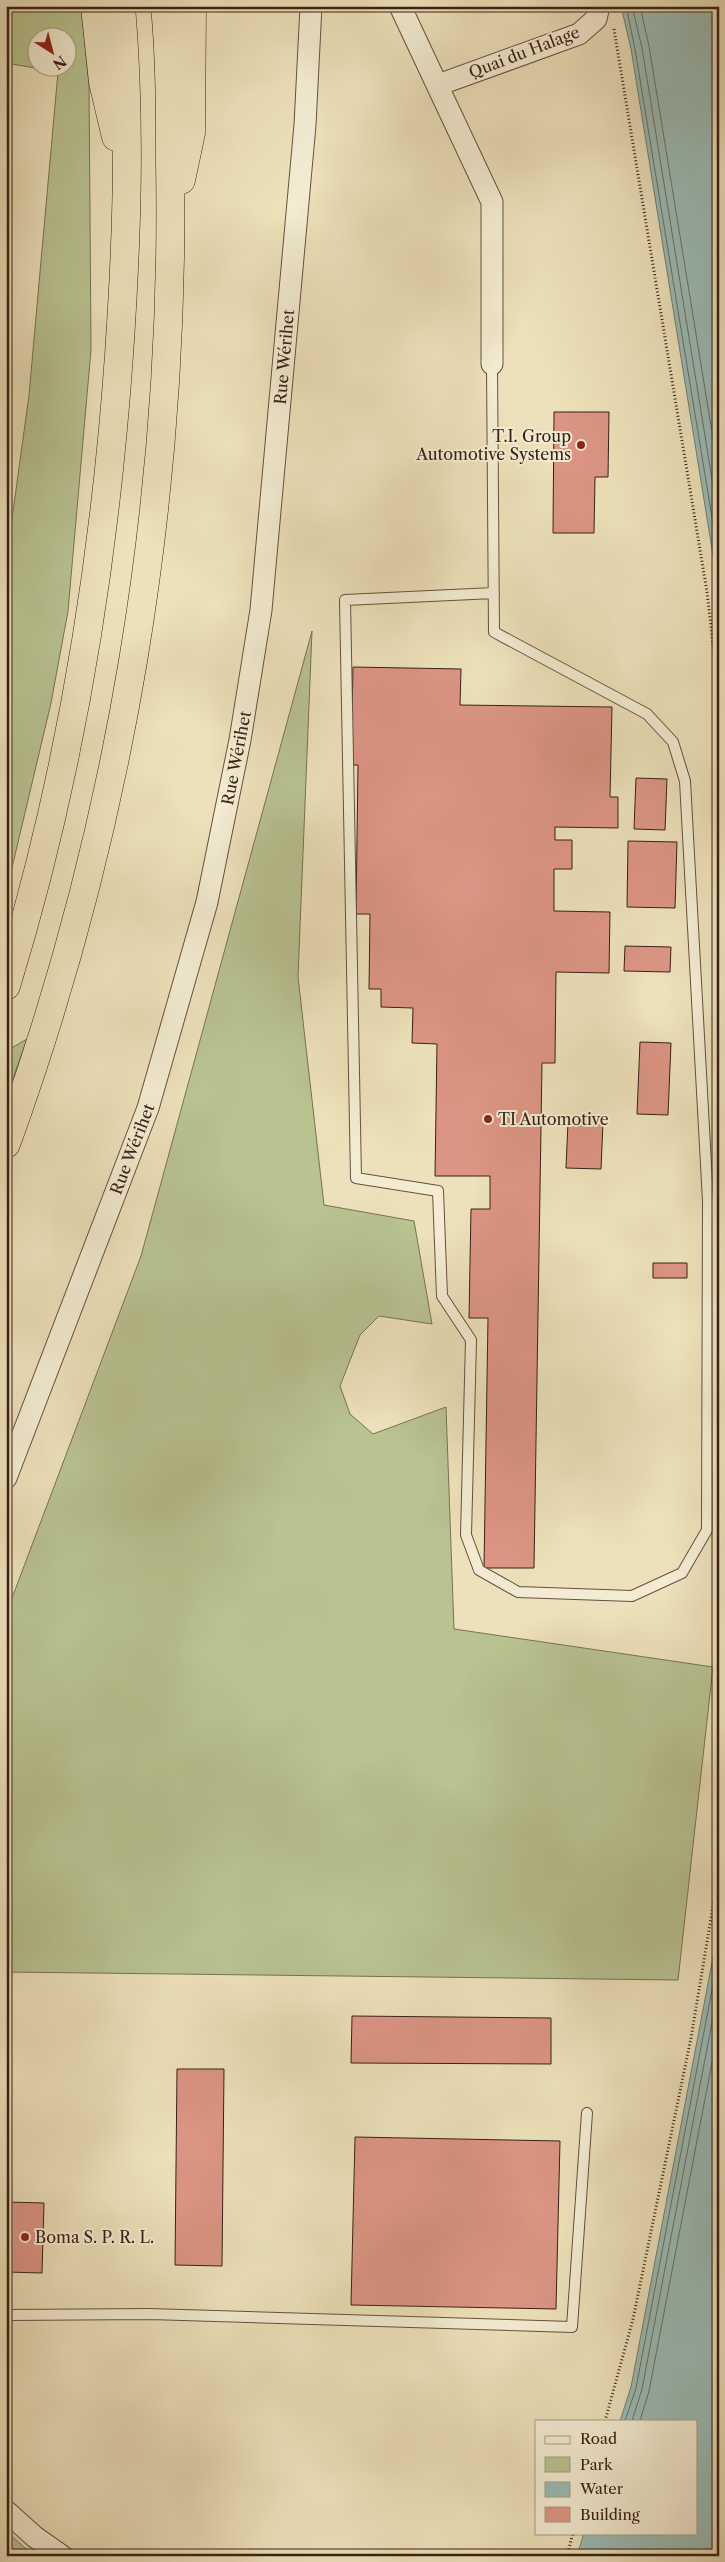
<svg xmlns="http://www.w3.org/2000/svg" width="725" height="2562" font-family="'Libre Caslon Text',serif">
<style>
.green{fill:#b8c390;stroke:#787253;fill-rule:evenodd}
.water{fill:#9abcb5;stroke:#737e75}
.lines{fill:none;stroke-linecap:round;stroke-linejoin:round}
.shore{stroke:#6a6e66;stroke-width:1}
.building{fill:#dc9584;stroke:#392016}
.lane-casing{stroke:#66503f;stroke-width:12}
.street-casing{stroke:#66503f;stroke-width:23}
.highway-casing{stroke:#392016;stroke-width:29}
.path{stroke:#392016;stroke-width:3;stroke-dasharray:1 2.5;stroke-linecap:butt}
.lane{stroke:#f3ecd2;stroke-width:10}
.street{stroke:#f3ecd2;stroke-width:21}
.highway{stroke:#ece1ba;stroke-width:28}
.poi-dot{fill:#8f2418;stroke:#f3ecd2;stroke-width:2}
.labels{text-anchor:middle;dominant-baseline:central;stroke-width:4;stroke-linejoin:round;paint-order:stroke}
.street-label{font-size:16px;fill:#392016;stroke:#f3ecd2}
.poi-label{font-size:16px;fill:#392016;stroke:#f3ecd2;text-anchor:start}
</style>
<rect width="100%" height="100%" fill="#ece1ba"/>
<filter id="stains"><feTurbulence type="fractalNoise" baseFrequency=".004" numOctaves="4"/><feColorMatrix values="0 0 0 0 .2 0 0 0 0 .09 0 0 0 0 .02 0 0 0 .5 -.17"/></filter>
<radialGradient id="worn" r=".72"><stop offset=".6" stop-color="#630" stop-opacity="0"/><stop offset="1" stop-color="#630" stop-opacity=".3"/></radialGradient>
<path class="green" d="M6,6h75l8,79 2,265 -23,261 -17,92 -45,190v-330l23,-168 29,-323 -52,-9zM38,38h30v30h-30z
M312,631l-14,346 26,228 90,16 18,103 -53,-8 -19,19 -20,51 10,28 23,20 73,-27 8,222 259,38 -35,313 -672,-8v-358l135,-358z
M27,1039l-21,59v-43l2,-5z
M6,2531l28,25h-28z"/>
<path class="water" d="M621,6h98v586l-88,-543z
M719,1926v630h-142l7,-23h112v-112h-76l11,-34z"/>
<g class="lines">
<path class="shore" d="M626,6l9,43 84,511
M632,6l10,42 77,474
M640,6l9,40 70,429
M625,2421l11,-33 83,-435
M632,2421l10,-32 77,-403
M640,2421l9,-30 70,-365"/>
</g>
<path class="building" d="M554,412h55l-1,65h-13l-1,56h-41z
M353,667l108,2 -1,36 152,2 -2,90h8v31l-63,-1v13h17v29h-18v42l56,1 -1,61 -53,-1 -1,91h-13l-8,505h-50l4,-250h-19l2,-109h19v-33h-55l2,-132 -25,-1 1,-35 -32,-1v-18h-12l1,-75h-14l2,-149h-7z
M636,778l31,1 -2,51 -31,-1z
M628,841l49,1 -2,66 -48,-1z
M625,946l46,1 -1,25 -46,-1z
M640,1042l31,1 -3,72 -31,-1z
M568,1122l35,1 -2,46 -35,-1z
M653,1263h34v15h-34z
M352,2016l199,2v46l-200,-1z
M177,2069h47l-2,197 -47,-1z
M355,2137l205,4 -4,168 -205,-4z
M6,2202l38,1 -2,70 -36,-1z"/>
<g class="lines">
<defs>
<path id="lane" d="M492,364l2,268 153,82 26,28 12,39 23,420 -1,329 -25,43 -50,23 -114,-4 -39,-22 -13,-35 5,-195 -29,-44 -4,-105 -82,-13 -11,-578 149,-7
M6,2315l144,-1 422,13 15,-214"/>
<path id="street" d="M400,6l92,196v162
M438,85l141,-51 17,-15 3,-13
M6,1478l142,-370 59,-206 33,-162 21,-130 44,-485 6,-119
M6,2511l29,26 27,19"/>
<path id="highway" d="M95,6l8,76 13,55
M181,180l10,-47 1,-127
M6,986c63,-205 98,-417 113,-631 8,-116 12,-233 2,-349
M6,1144c114,-314 170,-647 164,-981 0,-52 0,-105 -5,-157"/>
</defs>
<use href="#lane" class="lane-casing"/>
<use href="#street" class="street-casing"/>
<use href="#highway" class="highway-casing"/>
<path class="path" d="M614,29l93,563 12,105
M605,2421l28,-102 58,-281 28,-168
M567,2556l6,-23"/>
<use href="#lane" class="lane"/>
<use href="#street" class="street"/>
<use href="#highway" class="highway"/>
</g>
<g class="poi-dot">
<circle cx="581" cy="445" r="5"/>
<circle cx="488" cy="1119" r="5"/>
<circle cx="25" cy="2237" r="5"/>
</g>
<g class="labels">
<g class="street-label">
<text transform="translate(524 52) rotate(-21)">Quai du Halage</text>
<text transform="translate(284 357) rotate(-85)">Rue Wérihet</text>
<text transform="translate(236 758) rotate(-79)">Rue Wérihet</text>
<text transform="translate(132 1149) rotate(-69)">Rue Wérihet</text>
</g>
<g class="poi-label">
<text x="571" y="436" text-anchor="end">T.I. Group<tspan x="571" dy="18">Automotive Systems</tspan></text>
<text x="498" y="1119">TI Automotive</text>
<text x="35" y="2237">Boma S. P. R. L.</text>
</g>
</g>
<rect width="725" height="2562" fill="none" stroke="#ece1ba" stroke-width="25"/>
<rect x="8" y="8" width="710" height="2547" fill="none" stroke="#392016" stroke-width="2.5"/>
<rect x="12" y="12" width="700" height="2537" fill="none" stroke="#392016"/>
<rect x="535" y="2420" width="162" height="115" fill="#f3ecd2" stroke="#a99a87"/>
<rect x="545" y="2436" width="25" height="8" fill="#f3ecd2" stroke="#a99a87"/>
<text x="580" y="2444" font-size="15" fill="#392016">Road</text>
<rect x="545" y="2457" width="25" height="15" fill="#b8c390" stroke="#a99a87"/>
<text x="580" y="2470" font-size="15" fill="#392016">Park</text>
<rect x="545" y="2482" width="25" height="15" fill="#9abcb5" stroke="#a99a87"/>
<text x="580" y="2494" font-size="15" fill="#392016">Water</text>
<rect x="545" y="2507" width="25" height="15" fill="#dc9584" stroke="#a99a87"/>
<text x="580" y="2520" font-size="15" fill="#392016">Building</text>
<g transform="translate(52 52) rotate(144)"><circle r="24" fill="#f3ecd2" stroke="#a99a87"/>
<path d="M0-4L9 19L0 12L-9 19Z" fill="#8f2418"/>
<text y="-8" font-size="14" font-weight="bold" text-anchor="middle" fill="#392016">N</text>
</g>
<rect width="100%" height="100%" filter="url(#stains)"/>
<rect width="100%" height="100%" fill="url(#worn)"/>
</svg>
